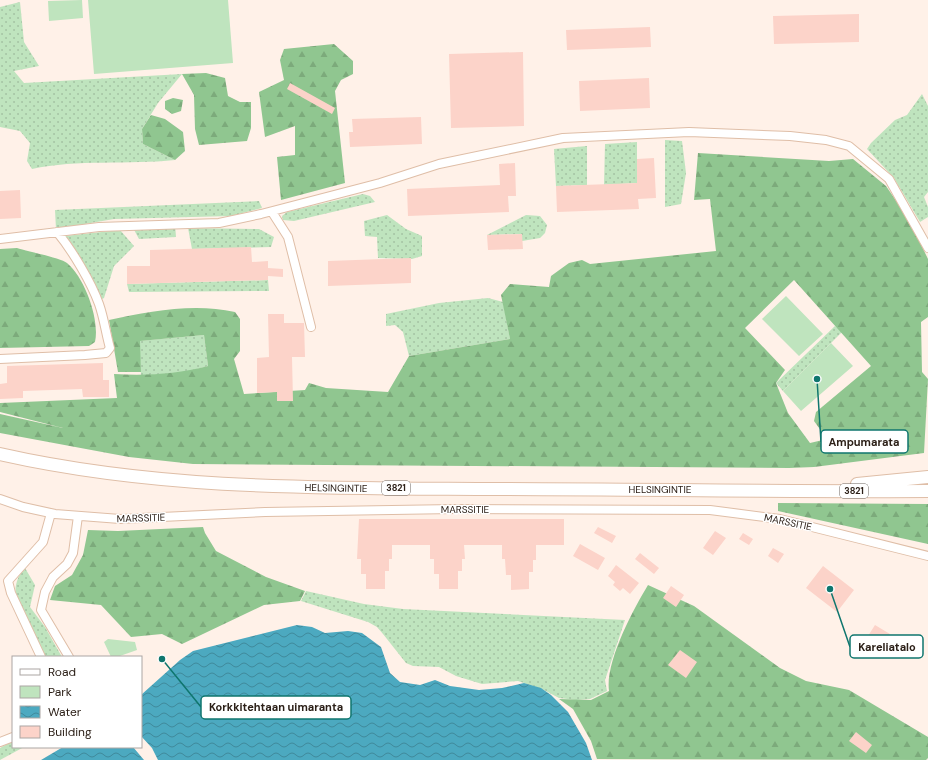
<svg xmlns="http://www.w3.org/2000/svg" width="928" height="760" font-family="'DM Sans',sans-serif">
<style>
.grass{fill:url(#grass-dots)}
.forest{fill:url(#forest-firs);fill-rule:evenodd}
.park{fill:#bfe4be}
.water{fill:url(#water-waves)}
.building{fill:#fcd3c9}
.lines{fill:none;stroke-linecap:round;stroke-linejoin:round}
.street-casing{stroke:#dfbea7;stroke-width:10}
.primary-casing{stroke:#dfbea7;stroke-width:14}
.street{stroke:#fff;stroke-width:8}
.primary{stroke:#fff;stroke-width:12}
.labels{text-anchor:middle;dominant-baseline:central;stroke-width:3;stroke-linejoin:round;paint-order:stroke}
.shield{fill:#fff;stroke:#6b635d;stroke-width:1}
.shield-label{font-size:9px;font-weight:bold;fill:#2c2018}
.street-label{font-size:10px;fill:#2c2018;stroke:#fff}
.leader{fill:none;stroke:#0f766e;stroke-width:1.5}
.callout-dot{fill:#0f766e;stroke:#fff;stroke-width:1.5}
.callout{fill:#fff;stroke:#0f766e;stroke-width:1.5}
.callout-label{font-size:11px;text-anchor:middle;font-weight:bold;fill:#2c2018}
</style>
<defs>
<pattern id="grass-dots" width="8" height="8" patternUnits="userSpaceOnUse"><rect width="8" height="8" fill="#bfe4be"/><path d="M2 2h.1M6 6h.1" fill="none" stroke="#a4c3a3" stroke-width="1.8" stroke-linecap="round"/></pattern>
<pattern id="forest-firs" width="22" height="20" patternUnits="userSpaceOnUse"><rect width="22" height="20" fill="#90c690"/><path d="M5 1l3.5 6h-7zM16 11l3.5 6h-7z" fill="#7caa7b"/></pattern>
<pattern id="water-waves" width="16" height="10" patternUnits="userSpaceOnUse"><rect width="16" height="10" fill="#4ca9c0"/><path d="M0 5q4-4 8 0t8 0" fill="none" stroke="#3f899b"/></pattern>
</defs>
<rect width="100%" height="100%" fill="#fff1e8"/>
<path class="grass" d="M20,2l4,40 15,24 -25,5 10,12 158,-9 -24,29 -16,26 1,15 32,16c-46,5 -98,-1 -143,9l-5,-8 3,-18 -10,-12 -20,-4v-120z
M922,94l6,12v86l-4,5 4,10v10l-8,5 -26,-44 -27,-29 4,-6 24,-23 12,-5z
M665,140l17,1 4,32 -5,31 -16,3z
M637,142v41l-33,2 1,-41z
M587,146v39l-31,1 -2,-37z
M363,194l7,2 5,6 -81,19 -11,-1 -1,-4 5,-4z
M259,201l3,7 -31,8 -117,3 -58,10 -1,-19z
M387,215l19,14 16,7v20l-10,3 -34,-1 -1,-21 -12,-1 -1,-15z
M526,215l14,1 7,9 -2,8 -5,5 -18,3v-7l-35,1z
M175,224l1,13 -37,2 -7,-13z
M188,228l71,1 15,8 -3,10 -79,2z
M120,230l14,16 -20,20 -10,32 -4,2c-9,-24 -20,-44 -35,-64z
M268,280l1,11 -140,1 -2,-8z
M488,298l15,4 7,37 -101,17 -6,-24 -8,-7 -9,1v-12l53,-11z
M835,326l7,6 -59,59 -7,-8z
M204,335l4,31 -22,6 -45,4 -2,-35z
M25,568l10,17 -5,22 15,20 17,30h-16c-8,-16 -27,-44 -30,-61 -2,-10 2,-21 9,-28z
M306,591l58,13 39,5 222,11 -20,60 2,11 -17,8 -14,1 -17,-2 -17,-9 -24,-8 -36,3 -26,-8 -17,-9 -26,-1 -7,-3 -23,-29 -6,-7 -9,-5 -67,-21z
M13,741v6h11l-24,13v-12z"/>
<path class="forest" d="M334,44l19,17v13l-12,6 -6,11 10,92 -64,17 -4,-43 18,-2v-29l-30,11 -6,-45 25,-12 -4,-20 4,-11z
M206,73l19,5 3,18 12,6h11v26l-4,13 -48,4 -4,-16 -1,-34 -12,-21z
M173,98l10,2 -2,11 -9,3 -7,-5v-8z
M151,115l14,4 18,13 2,19 -10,9 -32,-16 -1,-15z
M698,153l131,8 24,-2 33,27 22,32 20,41v58l-7,5 1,50 6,7 -4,74 -110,14 -25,1 -596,-4 -64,-7 -129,-24v-19l63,14 -63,-16v-9l117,-5 -3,-24c33,2 62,0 94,-8l-4,-31 -64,6 1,31h-23l-9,-52c41,-9 85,-17 126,-8l5,7v32l-6,8 10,35 61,-4 4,-7 17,5 62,4 21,-36 101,-17 -9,-44 9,-11 39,3 2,-11 18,-13 13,-3 8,4 126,-13 -6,-52 -16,1zM794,280l77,86 -55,46 -2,9 13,18 -17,4 -22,-30 -12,-30 9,-13 -40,-42z
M17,248c9,3 44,10 50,15 18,15 33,57 28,79l-6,4 -89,2v-99z
M778,503l150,1v40l-150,-33z
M203,527l2,6 11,18 50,26 39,14 -5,10 -36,4 -82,39 -20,-10 -31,3 -30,-32 -51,-5 5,-14 17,-11 11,-20 5,-25 30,1z
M648,585l46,21 86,62 26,13 43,9 79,47v21l-2,2 -329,-1 -6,-18 -18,-32 -14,-10 32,1 18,-9c-4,-29 24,-81 39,-106z"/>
<path class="park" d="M82,0l1,18 -34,3 -1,-20z
M88,0h140l5,63 -139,11z
M786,296l37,38 -24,22 -37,-37z
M831,343l22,23 -52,45 -18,-20z
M108,639l27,3 2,8 -20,7h-6l-7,-15z"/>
<path class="water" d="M297,625l15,2 13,6 23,-2 14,2 19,14 9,26 10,9 20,3 15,-5 15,6 29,4 23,-2 22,-5 17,5 10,7 17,17 18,31 6,17h-434l-6,-12 -11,-12v-41l39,-35 13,-9z
M63,747h70l11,13h-103z"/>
<path class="building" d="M859,14v28l-85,2 -1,-28z
M650,27l1,20 -84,3 -1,-20z
M523,52l1,74 -73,2 -2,-74z
M649,78l1,30 -70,3 -1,-30z
M290,83l45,25 -3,6 -45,-25z
M421,117l1,27 -72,3 -1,-15h4l-1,-13z
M654,158l2,40 -18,1 1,10 -82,3 -1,-26 81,-3v-24z
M515,163l1,33h-8l1,16 -101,4 -1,-27 93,-4 -1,-21z
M20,190l1,28 -21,1v-28z
M522,234l1,15 -35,1 -1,-15z
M251,247l1,15 16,-1v7l15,1v8l-15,-1v4l-141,4v-18h23v-16z
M411,258v25l-83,3v-25z
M268,314h16v9h20l1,34h-13l1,44h-16v-9l-20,1v-35l12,-1z
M103,363v17h6v17h-26l-1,-8 -59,2v7l-23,1v-15l7,-1v-17z
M359,519h205v26h-28v15h-3v12h-4v17l-18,1v-15h-5l-1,-16h-3v-14h-38l1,14h-3v12h-4v18h-19v-15h-5v-15h-4v-14h-38v14h-3v12h-4v18h-19v-15h-5v-15h-4z
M598,527l18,9 -4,7 -18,-10z
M715,531l11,7 -13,17 -10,-7z
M743,533l10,6 -4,6 -10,-6z
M580,544l25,14 -7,12 -25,-14z
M773,548l11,6 -6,9 -10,-7z
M640,553l19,15 -5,6 -19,-15z
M616,565l23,18 -9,11 -7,-6 -3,3 -7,-6 2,-3 -7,-6z
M823,566l31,24 -17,22 -31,-24z
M671,586l13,9 -8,12 -13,-9z
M875,625l15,9 -8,11 -14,-9z
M680,650l17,12 -11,16 -18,-13z
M856,732l16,13 -6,8 -17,-12z"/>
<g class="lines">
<defs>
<path id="street" d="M272,212l16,25 23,90
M0,239l99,-12 120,-4 42,-9 119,-31 59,-19 124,-26 126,-6 101,4 36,4 23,6 40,33 39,69
M0,359l85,-4 21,-2 4,-5c-4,-14 -6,-30 -11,-44 -8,-22 -27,-54 -42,-72
M0,499l23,8 32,7 65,5 145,-7 190,-3 255,1 70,9 148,37
M41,657l-30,-64 -3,-12 35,-39 8,-29
M69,657l-28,-47 4,-18 8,-15 14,-13 6,-11 5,-37
M0,742l13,-5"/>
<path id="primary" d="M0,454c159,36 321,34 484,35 148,0 296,3 444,2
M857,484l71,-7"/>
</defs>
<use href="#street" class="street-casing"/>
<use href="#primary" class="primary-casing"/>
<use href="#street" class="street"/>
<use href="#primary" class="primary"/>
</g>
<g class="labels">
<g class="shield">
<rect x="382" y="481" width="28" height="14" rx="3"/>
<rect x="840" y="484" width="28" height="14" rx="3"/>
</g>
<g class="shield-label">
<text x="396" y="488">3821</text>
<text x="854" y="491">3821</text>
</g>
<g class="street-label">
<text transform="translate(336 488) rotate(1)">HELSINGINTIE</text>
<text x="660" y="489">HELSINGINTIE</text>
<text x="465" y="509">MARSSITIE</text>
<text transform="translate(141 518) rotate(-2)">MARSSITIE</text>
<text transform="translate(788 522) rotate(12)">MARSSITIE</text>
</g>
</g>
<path class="leader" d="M817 379L821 442M830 589L850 647M162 659L201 707"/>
<g class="callout-dot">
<circle cx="817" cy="379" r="4"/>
<circle cx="830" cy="589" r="4"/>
<circle cx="162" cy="659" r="4"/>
</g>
<g class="callout">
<rect x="821" y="430" width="87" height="23" rx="4"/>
<rect x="850" y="635" width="73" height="23" rx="4"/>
<rect x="201" y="696" width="150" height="23" rx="4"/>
</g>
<g class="callout-label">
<text x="864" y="446">Ampumarata</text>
<text x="887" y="651">Kareliatalo</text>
<text x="276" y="711">Korkkitehtaan uimaranta</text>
</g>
<rect x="12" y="656" width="130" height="92" fill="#ffffff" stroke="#aba6a3"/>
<rect x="20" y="669" width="20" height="6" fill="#ffffff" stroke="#aba6a3"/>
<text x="48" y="676" font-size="12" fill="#2c2018">Road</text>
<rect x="20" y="686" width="20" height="12" fill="#bfe4be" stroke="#aba6a3"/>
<text x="48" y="696" font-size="12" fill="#2c2018">Park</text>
<rect x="20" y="706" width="20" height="12" fill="url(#water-waves)" stroke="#aba6a3"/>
<text x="48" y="716" font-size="12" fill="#2c2018">Water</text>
<rect x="20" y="726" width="20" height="12" fill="#fcd3c9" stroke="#aba6a3"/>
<text x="48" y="736" font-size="12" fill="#2c2018">Building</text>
</svg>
